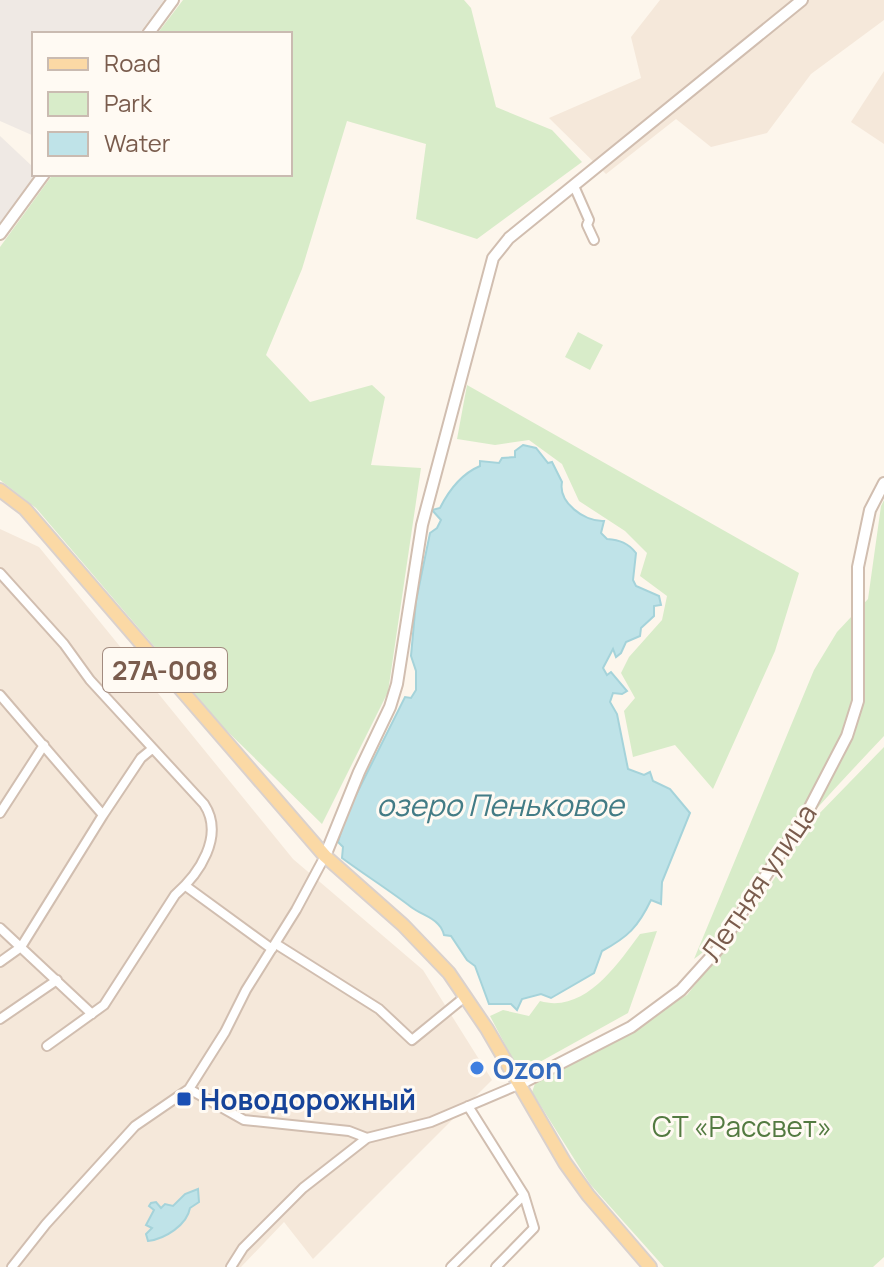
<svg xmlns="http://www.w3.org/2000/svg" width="884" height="1267" font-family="Manrope,sans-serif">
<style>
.residential{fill:#f5e8da}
.industrial{fill:#efe9e4}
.green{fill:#d8ecc9}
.water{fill:#bfe3e8;stroke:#a5d3da;stroke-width:2}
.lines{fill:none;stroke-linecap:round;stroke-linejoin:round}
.minor-casing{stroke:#d1beb0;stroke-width:12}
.tertiary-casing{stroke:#d1beb0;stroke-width:14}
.primary-casing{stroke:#dad1cd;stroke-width:16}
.minor{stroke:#fff;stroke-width:8}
.tertiary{stroke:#fff;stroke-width:10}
.primary{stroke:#fbd9a5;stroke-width:12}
.shop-dot{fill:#3f7fe0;stroke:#fffaf3;stroke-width:3}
.transit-dot{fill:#1a4fb4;stroke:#fffaf3;stroke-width:3}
.labels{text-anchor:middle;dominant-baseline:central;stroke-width:6;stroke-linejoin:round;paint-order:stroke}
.shield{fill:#fffaf3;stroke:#a28b7f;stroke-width:2}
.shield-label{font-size:26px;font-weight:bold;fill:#7a5c4d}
.street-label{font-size:28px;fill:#7a5c4d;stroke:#fffaf3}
.shop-label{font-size:28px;font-weight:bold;fill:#366cbe;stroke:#fffaf3;text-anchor:start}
.transit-label{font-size:28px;font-weight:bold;fill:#164399;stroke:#fffaf3;text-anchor:start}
.park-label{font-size:28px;fill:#537a41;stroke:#fffaf3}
.water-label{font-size:30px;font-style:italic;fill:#437c86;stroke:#fffaf3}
</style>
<rect width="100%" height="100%" fill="#fdf6ec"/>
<path class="residential" d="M660,0h224v20l-73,54 -44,59 -56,14 -35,-28 -70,55 -57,-56 92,-40 -10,-41z
M884,71v73l-33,-22z
M0,529l39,18 254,312 130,111 69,110 -179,179 -29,-37 -43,45h-241z"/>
<path class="industrial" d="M0,0h164l-25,34h-105v102l-34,-15z
M0,136l34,32v6h7l-41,58z"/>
<path class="green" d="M183,0h281l7,8 25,99 56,23 30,32 -105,77 -61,-20 10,-75 -79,-23 -45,148 -36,86 44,47 62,-17 13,12 -14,68 50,3 -33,224 -66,132 -98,-96 -188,-220 -36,-28v-233l53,-73h237v-140h-133z
M578,332l25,13 -13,25 -25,-13z
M467,385l332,188 -24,78 -62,138 -38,-44 -42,12 -9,-46 11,-13 -14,-25 8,-16 33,-37 5,-24 -27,-20 7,-23 -22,-22 -46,-30 -17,-37 -33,-24 -34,5 -38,-6z
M884,500v236c-49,52 -98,104 -141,162 -17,21 -26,46 -49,61l120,-289 23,-38 31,-33 13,-93z
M884,747v510l-11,10h-209l-74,-83 -58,-92 6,-17 149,-80 64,-81 62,-94z
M657,931l-29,82 -108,60 -30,-57 13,-6 26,6 11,-15c44,13 77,-36 100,-67z"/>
<path class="water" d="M523,445l13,3 12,15 4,-1 10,20c-4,20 22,40 42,39l-3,12 6,6c13,1 21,4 29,14l-3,27 3,6 23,10 2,9 -7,1v10l-13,12 -1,8 -14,6 -5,11 -5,4 -3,-8 -10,19 4,7 4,-3 16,19 -5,3 -9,-1 -3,9 7,12 11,55 16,6 6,-3 3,9 17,8 20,24 -28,69 -1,22 -10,-4c-13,27 -23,37 -49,51l-8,22 -43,25 -10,-4 -19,5 -5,11 -6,-6h-22l-14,-38 -8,-6 -16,-24 -7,-1c-2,-6 -1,-6 -6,-11 -7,-8 -18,-10 -27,-17 -22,-17 -46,-32 -69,-49l1,-11 -5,-5 9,-29 58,-116 6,1 5,-8v-19l-5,-15 5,-55 14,-68 7,-5 4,-8 -9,-10 8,-2c9,-18 21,-34 40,-42v-5l19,2 3,-5 13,-1v-6z
M198,1189l1,13 -9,6c-3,17 -25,31 -42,33l-2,-7 6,-6 -6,-3 8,-15 -5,-4 2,-3 5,-1 5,6 4,-4 8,2 12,-12z"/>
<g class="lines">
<defs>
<path id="minor" d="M574,186l15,34 -2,5 7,15
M0,573l64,71 26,36 114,124c21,32 -5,70 -29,91l-71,110 -57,41
M0,695l103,120
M0,813l44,-68
M187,887l85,62
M0,928l92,86
M276,944l103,65 33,31 54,-44
M0,962l21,-15 82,-132 38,-57 11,-9
M0,1019l57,-39
M189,1089l55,31 105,11 18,7
M468,1106l56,89 10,33 -38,39
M12,1267l34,-43 89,-98 54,-37 36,-57 21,-42 50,-80 29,-54
M231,1267l12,-19 60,-60 64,-50 64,-16 87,-37
M451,1267l73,-72"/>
<path id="tertiary" d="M148,34l25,-34
M0,234l44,-60
M325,856l34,-84 31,-65 7,-23 25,-159 71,-267 16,-20 293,-238
M518,1085l113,-58 50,-37 37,-41 90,-138 39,-75 11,-35v-134l12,-57 14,-27"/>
<path id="primary" d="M0,490l25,19 300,347 78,69 46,48 38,56 78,134 23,32 62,72"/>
</defs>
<use href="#minor" class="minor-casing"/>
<use href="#tertiary" class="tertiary-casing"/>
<use href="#primary" class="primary-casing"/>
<use href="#minor" class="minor"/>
<use href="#tertiary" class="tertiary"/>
<use href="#primary" class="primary"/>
</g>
<circle class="shop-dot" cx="477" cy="1068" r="8"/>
<rect class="transit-dot" x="176" y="1091" width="16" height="16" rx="4"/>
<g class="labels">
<rect class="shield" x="103" y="648" width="124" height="44" rx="6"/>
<g class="shield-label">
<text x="165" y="670">27А-008</text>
</g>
<g class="street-label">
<text transform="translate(758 882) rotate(-56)">Летняя улица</text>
</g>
<g class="shop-label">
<text x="493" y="1068">Ozon</text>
</g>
<g class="transit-label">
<text x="200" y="1099">Новодорожный</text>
</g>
<g class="park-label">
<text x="742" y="1126">СТ «Рассвет»</text>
</g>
<g class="water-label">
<text x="500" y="804">озеро Пеньковое</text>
</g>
</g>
<rect x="32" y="32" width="260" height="144" fill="#fffaf3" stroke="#cabbb1" stroke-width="2"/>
<rect x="48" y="58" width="40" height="12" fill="#fbd9a5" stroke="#cabbb1" stroke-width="2"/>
<text x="104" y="72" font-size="24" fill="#7a5c4d">Road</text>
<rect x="48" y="92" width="40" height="24" fill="#d8ecc9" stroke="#cabbb1" stroke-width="2"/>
<text x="104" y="112" font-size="24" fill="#7a5c4d">Park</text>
<rect x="48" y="132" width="40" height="24" fill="#bfe3e8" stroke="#cabbb1" stroke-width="2"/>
<text x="104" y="152" font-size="24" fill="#7a5c4d">Water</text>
</svg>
